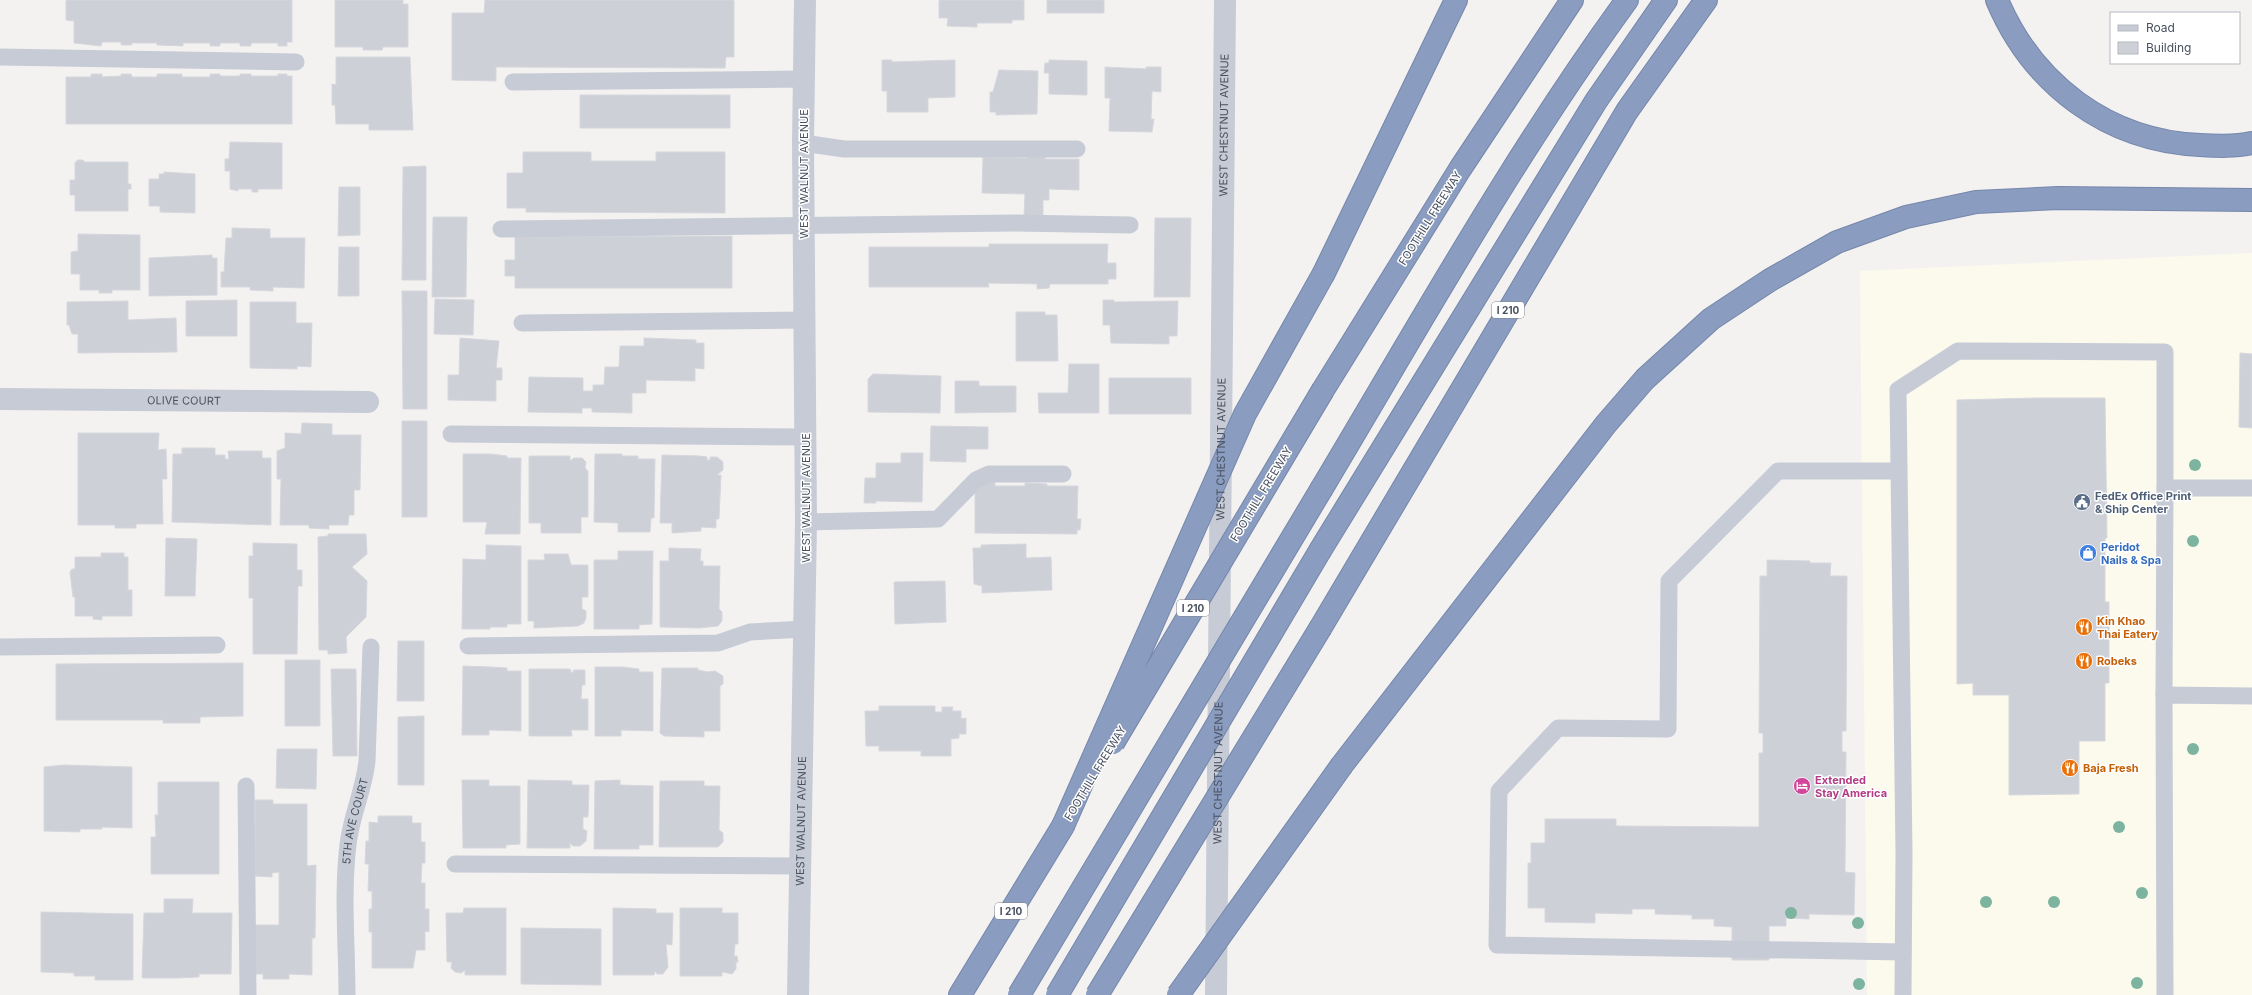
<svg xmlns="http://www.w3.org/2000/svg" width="2252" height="995" font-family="Inter,sans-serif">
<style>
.commercial{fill:#fcfaed}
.building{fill:#cdd0d7;stroke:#d6d7dd}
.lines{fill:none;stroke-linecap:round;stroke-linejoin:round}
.highway-casing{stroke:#7587ab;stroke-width:24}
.lane{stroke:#c6cbd6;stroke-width:17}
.street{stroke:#c6cbd6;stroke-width:22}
.highway{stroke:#8a9cbf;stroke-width:22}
.highway-bridge-casing{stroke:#7587ab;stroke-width:24;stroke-linecap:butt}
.highway-bridge{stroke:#8a9cbf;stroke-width:22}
.tree{fill:#7cb4a0}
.labels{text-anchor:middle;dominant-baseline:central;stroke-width:3;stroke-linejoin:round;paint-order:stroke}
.shield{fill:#fff;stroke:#80858f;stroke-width:1}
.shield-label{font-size:10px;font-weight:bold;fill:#49515f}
.street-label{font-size:11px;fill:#49515f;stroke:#fff}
.service-label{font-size:11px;font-weight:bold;fill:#4e5e75;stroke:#fff;text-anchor:start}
.shop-label{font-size:11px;font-weight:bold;fill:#366cbe;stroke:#fff;text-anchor:start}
.food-label{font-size:11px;font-weight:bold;fill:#c56008;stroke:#fff;text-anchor:start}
.hotel-label{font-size:11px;font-weight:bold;fill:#b23c85;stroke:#fff;text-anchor:start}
</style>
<rect width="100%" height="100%" fill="#f4f2f1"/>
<path class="commercial" d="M2252,253v742h-385l-7,-724z"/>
<path class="building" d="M66,0h226v42h-5v4h-9v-3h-27v3h-11v-3h-20v3h-10v-3h-27v3l-26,-1v-2h-26l1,2h-11v-3h-19l-1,4 -27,-3v-22l-8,-1z
M335,0h68v4h5v43h-25l-1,3h-19v-3h-28z
M485,0h249v57h-8l-1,11 -229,-1v14l-44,-1v-67h32z
M939,0h85v20h-12v3h-35v4l-30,-1 1,-8h-9z
M1047,0h57v13h-57z
M336,57h74l3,73h-44v-6h-33l-1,-19h-3v-21l4,1z
M882,60h10v2l63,-2v37l-27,1v14h-41v-21h-5z
M1049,60l38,1v34l-38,-1v-21h-5l1,-10h4z
M1105,67l41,2v-2h15v25l-9,-1 -1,28h3l-2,13 -43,-1 1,-33h-5z
M999,70l39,1 -1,43 -41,1v-3h-6v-20h3z
M91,74h11v3l19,-1v-2h10l1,3h25v-3h25v3h28v-3h10v2h20v-2h11v2h27v-2h9v2h5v48h-226v-47h25z
M580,95h150v33h-150z
M230,142l52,1v46h-24v3h-6v-3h-14v2l-8,-2v-18h-5v-12h4z
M523,152h68v9h65v-9h69v61l-199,-1v-4h-19v-35h16z
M1027,155h18v4h34v31l-30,-1v11h-6v17l-19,-1 1,-22 -43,-1 1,-36 44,1z
M77,160h6l1,2h44v22h3v5h-3v22h-53v-16h-5v-15h5v-18h2z
M426,166v114h-24l1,-113z
M164,172l31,2v39l-35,-1v-6h-11v-27h10v-5h5z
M339,187h21v48l-22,1z
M433,217h34l-1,80h-34z
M1155,218h36l-1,79h-36z
M232,228l38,1v9h35l-1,50 -31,-1v4l-23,-1v-3h-29v-15h3l2,-34h6z
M78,234l62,1v55h-28v3h-13v-3h-19v-16h-9v-22l7,-1z
M732,236v52h-217v-12h-10v-16h10v-23z
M989,244h119l-1,19h9v16h-8v5h-58l-1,4 -12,1v-5l-49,-1 1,4h-120v-40h120z
M339,247h20v49h-21z
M212,255v3h5v37l-68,1v-38z
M402,291h25v118h-24z
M435,299l39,1 -1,35 -39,-1z
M237,300v36h-51v-35z
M1103,300h11v2l64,-1 -1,35h-8v8l-58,-1 -1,-18h-7z
M128,301v19l48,-2 1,34 -99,1v-19h-6l-3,-9h-2v-23z
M250,302h46v21h16l-1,44 -14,-1v3l-47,-1z
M1016,312h29v3h12l1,46h-42z
M460,338l39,3 -3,27h6v12h-6v21l-48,-1v-25h11z
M644,338l52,2v3h8v26l-9,-1v13l-49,-1v13h-14v20l-40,-1v-4h-10v5l-54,-1 1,-35 54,1v13h10v-6h11l1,-18h14l1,-21h24z
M2240,353l12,1v74l-13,-1z
M1069,364h30v49h-60l-1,-20h30z
M873,374l68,2 -1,37 -72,-1v-33z
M1109,378h82v36h-82z
M955,381h24v5h37v26l-61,1z
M2036,398h69l2,140h-2v64h4v81h-4v58h-26v53l-70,1v-100h-36v-12l-16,1v-284z
M402,421h25v96h-25z
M302,423l30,1v11h29l-1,55h-6v25h-5l-1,10h-19v4l-20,-1v-3h-29l1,-46h-4v-28l8,-3v-15l16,1z
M931,426l57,1v22h-22v13l-36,-1z
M78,433h81l-1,17 8,-1 1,30h-5l1,45h-27v4h-21v-3h-37z
M182,448h33v7h10v4h4l-1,-8h34v7h9v67l-99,-3 1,-68h9z
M901,453h22l-1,49 -46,-1v2h-12l1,-25h11v-15h25z
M463,454h28l16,2v2h14l-1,76h-35l2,-12h-24z
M595,454h27v2h16v3h17l-1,59h-3l-1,14h-32v-9l-24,-1z
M662,455l37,1 8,1v3h3v-3h7l6,5v8l-6,5h4l-2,44h-3v9l-15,-1v4l-29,2v-10h-12z
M529,456h41v5l4,-3h8l4,4 -1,6 3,3v46h-7v16h-40v-10h-12z
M975,482h20v4h30v-3l22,1v2h31l-1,33h4l-1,11h-3v4l-102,-1z
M328,534h38l1,20 -15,13 15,14 -1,36 -20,20 1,16 -19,1v-4h-9l-1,-113 10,-1z
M166,538l31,1 -2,57h-30z
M253,543l44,1v26h5v16h-4l-1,68h-44v-56h-4v-42h4z
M1026,544v14l25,-1 1,33 -70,3v-7l-8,-2 -1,-36h8v-3z
M486,545l35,1v78h-14v3h-17v2h-28l1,-70 23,1z
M669,548l32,1 -1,12h3v5h17l-1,43 3,3v9l-4,5 -19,2 -39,-1v-66h9z
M618,551h35l-1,73 -13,1v4h-45v-69h24z
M101,553h23v4h4v33h4v26h-30v4l-9,-1v-3h-18v-19h-2l-3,-25 2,-3h3v-12h26z
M544,554h24l3,11h17v32h-6v12l4,2v7l-2,5 -6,3 -44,2v-7h-6v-61h17z
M1767,560l43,1v2h21l-1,13h17l-1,155h-4v21h4l-1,120 10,1 -1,42 -45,-1v5l-23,-1v8h-17v34h-37v-33l-18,-1v-7h-22v-4l-37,-1v-5h-23v5l-37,-1v10l-50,-1v-14h-17v-45h3v-20h14v-24h71v7l143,1v-74h4v-20h-4l1,-157h7z
M945,581l1,41 -51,2 -1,-42z
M398,641h26v60h-27z
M285,660h35v66h-35z
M243,663v53l-43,1v6h-37v-3h-107v-56z
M463,666l28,1 16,1v3h14v60l-32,-1v5h-27z
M595,667h28l16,2v3h14v59l-32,-1v6h-26z
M662,668h36v2l10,2 7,-1 8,5v8l-3,2v45h-16v6l-40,-1 -4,-3z
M331,669h25l1,87h-24z
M529,669h41l1,3 3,1 -1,-3h12v15h-3l-1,14h7v31h-17l1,6h-43z
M879,706h56v6h7v-5h11l-1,4h9v8l5,-1v16h-7v4l-8,1v17h-30v-5h-42v-5h-13l-1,-35h14z
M424,716v69h-26v-68z
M277,749h40l-1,40 -40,-1z
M64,765l68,2v61l-30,-1v2h-22v3l-36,-1v-64z
M462,780h27v6h31v58l-14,1v3h-43z
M528,780l44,1v4h17l-1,32h-5v12l4,2 -1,10 -6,5h-7l-3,-3v5h-43z
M620,780v5l33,1v59h-14v4h-45l1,-68z
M660,781h44v5h16l-1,44 4,3v9l-5,5h-59z
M158,782h61v92h-68v-37h5l-1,-22h3z
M255,800h18v4h34v62l9,-1 -1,73h-3v37l-23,-1v5h-26v-5h-9l1,-49h24v-53l-7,1v4l-17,-1z
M378,816h34v7h9v19h4v21h-3l-1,20h4v26h4v23l-4,-1v19h-9l-3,18h-41v-36h-3v-23h3v-18h-4l1,-27h-4l1,-23h3v-19l9,1z
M164,899h29l-1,14h40l-1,61h-32v3l-20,1h-37l2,-65h20z
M464,908h42v67h-41v-5l-4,3 -6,-1 -4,-4 1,-6h-5l-1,-49h17z
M613,908l43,1v4h17l-1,32 -6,-1 2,23 -5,7h-6l-2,-3 -1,4h-41z
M680,908h42v5h16v31h-3l-1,12h3l1,6h-2v7l-4,5 -10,-2v4h-42z
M41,912l92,2v66h-38v-4h-21v-3l-33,-1z
M521,928l80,1v56l-80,-1z"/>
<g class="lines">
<defs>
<path id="highway" d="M1997,0c36,85 111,141 203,145 17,1 36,2 52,-2
M1324,273l132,-273
M1323,390l137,-221 112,-169
M1322,488c98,-164 192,-333 305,-488
M1321,549l275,-448 70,-101
M1321,627l306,-516 79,-111
M1342,765l264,-341 39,-45 66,-60 59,-39 67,-38 69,-25 70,-15 82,-4 194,2
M960,995l103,-169"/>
</defs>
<use href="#highway" class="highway-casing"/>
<g class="lane">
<path d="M0,57l296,5"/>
<path d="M513,82l291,-3"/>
<path d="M803,143l41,6h233"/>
<path d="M501,229l513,-6 116,2"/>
<path d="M522,323l282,-3"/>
<path d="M451,434l355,3"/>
<path d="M1898,471h-120l-109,110 -1,148 -110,-1 -59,63 -2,154 406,7"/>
<path d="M806,522l132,-3 38,-39 13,-6h74"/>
<path d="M468,646l250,-3 32,-11 55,-3"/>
<path d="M0,647l217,-2"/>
<path d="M2164,695l1,-207"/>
<path d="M246,786l2,209"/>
<path d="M455,864l345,2"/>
<path id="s1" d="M347,995c0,-49 -5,-101 1,-150 3,-29 16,-55 19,-84l4,-114"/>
<path d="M1903,995l1,-142 -6,-463 60,-39 207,1v136h87"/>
<path d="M2165,995l-1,-300 88,1"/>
</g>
<g class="street">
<path id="s2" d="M0,399l368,3"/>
<path id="s3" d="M798,995l8,-473 -3,-379 2,-143"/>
<path id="s4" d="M1216,995l9,-995"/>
</g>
<use href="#highway" class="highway"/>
<defs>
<path id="highway-bridge" d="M1113,743l210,-353
M1063,826l182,-412 79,-141
M1019,995l303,-507
M1057,995l264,-446
M1097,995l224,-368
M1178,995l164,-230"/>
</defs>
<use href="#highway-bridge" class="highway-bridge-casing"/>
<use href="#highway-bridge" class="highway-bridge"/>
</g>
<g class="tree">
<circle cx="2195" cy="465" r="6"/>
<circle cx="2193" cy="541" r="6"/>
<circle cx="2193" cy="749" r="6"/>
<circle cx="2119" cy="827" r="6"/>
<circle cx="2142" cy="893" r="6"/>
<circle cx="1986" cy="902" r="6"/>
<circle cx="2054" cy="902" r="6"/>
<circle cx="1791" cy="913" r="6"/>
<circle cx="1858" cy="923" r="6"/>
<circle cx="2137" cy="983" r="6"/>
<circle cx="1859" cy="984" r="6"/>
</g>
<defs>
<symbol id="civic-disc" viewBox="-11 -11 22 22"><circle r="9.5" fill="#5c6f8a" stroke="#fff"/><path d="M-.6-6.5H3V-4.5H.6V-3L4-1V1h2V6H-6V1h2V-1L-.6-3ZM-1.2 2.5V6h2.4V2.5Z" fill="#fff"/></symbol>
<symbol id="shop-disc" viewBox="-11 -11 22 22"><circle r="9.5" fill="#3f7fe0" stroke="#fff"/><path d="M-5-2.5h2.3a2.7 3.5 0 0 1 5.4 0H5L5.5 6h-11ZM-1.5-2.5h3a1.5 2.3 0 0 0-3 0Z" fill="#fff"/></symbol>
<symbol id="restaurant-disc" viewBox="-11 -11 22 22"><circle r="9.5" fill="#e8710a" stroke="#fff"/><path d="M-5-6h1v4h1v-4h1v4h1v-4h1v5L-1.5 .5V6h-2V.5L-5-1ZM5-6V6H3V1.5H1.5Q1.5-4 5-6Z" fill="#fff"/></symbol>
<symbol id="hotel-disc" viewBox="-11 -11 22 22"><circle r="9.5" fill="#d1479c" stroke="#fff"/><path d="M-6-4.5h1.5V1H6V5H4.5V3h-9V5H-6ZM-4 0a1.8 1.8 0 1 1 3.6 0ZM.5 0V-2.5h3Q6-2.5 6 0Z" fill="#fff"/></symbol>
</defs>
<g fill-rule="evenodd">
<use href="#civic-disc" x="2072" y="492" width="20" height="20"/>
<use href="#shop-disc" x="2078" y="543" width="20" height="20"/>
<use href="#restaurant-disc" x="2074" y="617" width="20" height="20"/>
<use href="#restaurant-disc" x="2074" y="651" width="20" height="20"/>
<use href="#restaurant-disc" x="2060" y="758" width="20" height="20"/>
<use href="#hotel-disc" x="1792" y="776" width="20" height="20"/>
</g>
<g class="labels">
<g class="shield">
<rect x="1492" y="302" width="32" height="16" rx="3"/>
<rect x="1177" y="600" width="32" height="16" rx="3"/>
<rect x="995" y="903" width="32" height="16" rx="3"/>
</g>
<g class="shield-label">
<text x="1508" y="310">I 210</text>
<text x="1193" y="608">I 210</text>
<text x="1011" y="911">I 210</text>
</g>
<g class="street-label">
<text stroke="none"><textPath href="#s4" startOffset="870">WEST CHESTNUT AVENUE</textPath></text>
<text transform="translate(804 174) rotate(-90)">WEST WALNUT AVENUE</text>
<text transform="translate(1430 218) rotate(-58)">FOOTHILL FREEWAY</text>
<text stroke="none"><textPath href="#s2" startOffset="184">OLIVE COURT</textPath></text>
<text stroke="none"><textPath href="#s4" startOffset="546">WEST CHESTNUT AVENUE</textPath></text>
<text transform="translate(1261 494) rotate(-59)">FOOTHILL FREEWAY</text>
<text transform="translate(806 498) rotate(-90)">WEST WALNUT AVENUE</text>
<text transform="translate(1095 773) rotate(-59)">FOOTHILL FREEWAY</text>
<text stroke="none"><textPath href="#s4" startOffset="222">WEST CHESTNUT AVENUE</textPath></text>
<text stroke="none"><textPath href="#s1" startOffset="175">5TH AVE COURT</textPath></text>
<text stroke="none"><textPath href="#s3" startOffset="174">WEST WALNUT AVENUE</textPath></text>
</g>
<g class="service-label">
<text x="2095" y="496">FedEx Office Print<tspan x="2095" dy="13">&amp; Ship Center</tspan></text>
</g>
<g class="shop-label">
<text x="2101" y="547">Peridot<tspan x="2101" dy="13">Nails &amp; Spa</tspan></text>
</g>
<g class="food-label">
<text x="2097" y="621">Kin Khao<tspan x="2097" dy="13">Thai Eatery</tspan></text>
<text x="2097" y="661">Robeks</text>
<text x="2083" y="768">Baja Fresh</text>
</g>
<g class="hotel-label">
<text x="1815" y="780">Extended<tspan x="1815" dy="13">Stay America</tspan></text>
</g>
</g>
<rect x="2110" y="12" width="130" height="52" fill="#ffffff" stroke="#b6b9bf"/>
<rect x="2118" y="25" width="20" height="6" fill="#c6cbd6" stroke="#b6b9bf"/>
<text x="2146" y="32" font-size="12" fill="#49515f">Road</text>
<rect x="2118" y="42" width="20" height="12" fill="#cdd0d7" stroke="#b6b9bf"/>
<text x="2146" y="52" font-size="12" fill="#49515f">Building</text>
</svg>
